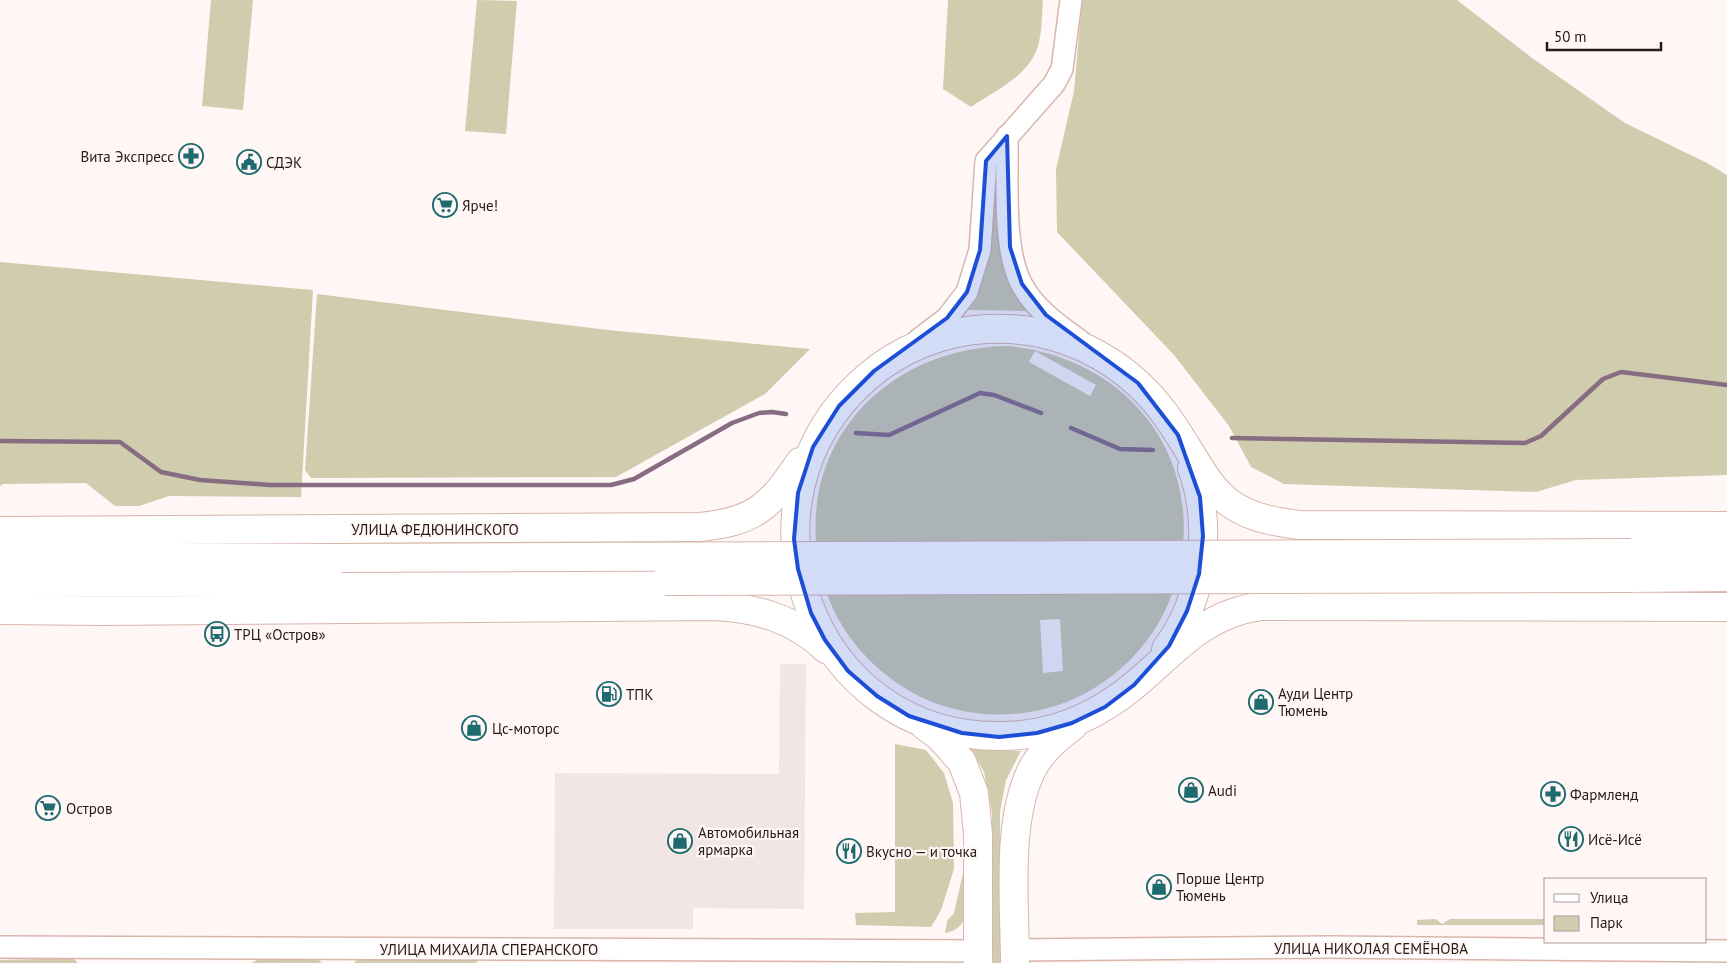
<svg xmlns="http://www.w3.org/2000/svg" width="1727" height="963" font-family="'PT Sans',sans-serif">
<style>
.built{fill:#f1e6e4}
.green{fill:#d0ccae;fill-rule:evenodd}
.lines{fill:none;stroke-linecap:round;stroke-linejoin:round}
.stream{stroke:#876c82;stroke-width:4.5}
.minor-casing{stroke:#d9b5ac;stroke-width:24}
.major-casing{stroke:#d9b5ac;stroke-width:30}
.highway-casing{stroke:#d9b5ac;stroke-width:30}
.minor{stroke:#fff;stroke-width:21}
.major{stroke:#fff;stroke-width:28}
.highway{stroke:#fff;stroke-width:28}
.highway-bridge-casing{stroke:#d9b5ac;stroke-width:30;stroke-linecap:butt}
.highway-bridge{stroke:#fff;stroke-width:28}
.marked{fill:#1d4ed8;fill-opacity:0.2;stroke:#1d4ed8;stroke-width:4;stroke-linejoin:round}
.labels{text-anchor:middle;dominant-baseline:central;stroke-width:4.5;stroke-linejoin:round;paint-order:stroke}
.poi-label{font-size:15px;fill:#261916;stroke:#fff7f5;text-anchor:start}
.street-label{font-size:15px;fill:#261916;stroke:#fff7f5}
</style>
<rect width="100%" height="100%" fill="#fff7f5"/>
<path class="built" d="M780,664h26l-2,245 -111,-1v21h-139l1,-156 224,1z"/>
<path class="green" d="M211,0h42l-10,110 -41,-4z
M477,0l40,1 -11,133 -41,-3z
M948,0h95c-1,14 -1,29 -4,42 -7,33 -43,48 -68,65l-28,-18z
M1082,0h375l75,58 93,65 82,40 20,12v300l-151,5 -40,12 -252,-8 -33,-17 -22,-41 -55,-71 -117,-123 -1,-63 18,-78z
M993,176h5l31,135 -64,-1c33,-40 27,-85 28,-134z
M0,262l313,28 -12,207 -132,-1 -30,10h-24l-29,-23 -83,1 -3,2z
M317,294l291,36 202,19 -45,45 -149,83 -305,1 -6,-8z
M1007,346c113,10 193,100 174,215 -9,53 -40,98 -85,126 -33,21 -73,30 -112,27 -32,-3 -65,-14 -91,-34 -39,-28 -65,-68 -74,-115 -23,-122 68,-217 188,-219zM1035,351l61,34 -6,11 -61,-34zM1060,619l3,52 -20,2 -3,-53z
M895,744l31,6 18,23 9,30 1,66 -13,41 -10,17 -75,-2 -1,-12 40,-1z
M972,750l49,1 -15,29 -6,32 1,151h-9v-150l-8,-41z
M963,873h4c0,22 7,56 -22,60l2,-12 7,-8z
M1436,919l6,5 8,-5h96v6h-129v-5z
M73,958l5,5h-78v-3z
M316,958l6,5h-70l6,-4z
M477,959v4h-123l3,-3z"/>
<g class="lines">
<path class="stream" d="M1071,428l49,21 33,1
M856,433l33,2 91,-42 14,2 47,18
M1232,438l293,5 16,-7 62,-57 18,-7 106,13
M0,441l120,1 41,30 39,8 70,5h341l23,-6 98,-56 27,-10 13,-1 14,2"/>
<defs>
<path id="minor" d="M1007,136c1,41 -5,113 15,149 13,24 36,40 58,56
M918,340l29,-22 20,-26 13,-42 6,-89 68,-77 8,-15 9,-69
M0,947l978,4
M1015,950l314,-3 398,4"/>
<path id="major" d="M1727,526l-426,-1c-92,-8 -90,-48 -136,-111 -41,-56 -108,-89 -178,-85 -44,2 -88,20 -121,49 -142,124 -56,361 135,358 42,0 83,-14 118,-39 50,-36 75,-81 142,-91l466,1
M0,531l699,-4c55,-5 71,-20 101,-65
M0,610l102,1 612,-5c43,2 81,13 112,43
M1166,649c38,-50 47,-123 26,-181
M925,726l15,11 22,25 12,31 4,41v129
M1015,963c0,-58 -10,-149 20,-199 10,-16 23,-27 38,-38"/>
<path id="highway" d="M1631,553h96
M0,558h342
M1631,578l96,-1
M0,583l665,-2"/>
</defs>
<use href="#minor" class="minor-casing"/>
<use href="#major" class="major-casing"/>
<use href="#highway" class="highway-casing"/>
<use href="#minor" class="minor"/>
<use href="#major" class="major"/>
<use href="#highway" class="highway"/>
<defs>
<path id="highway-bridge" d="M342,558l1289,-5
M665,581l966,-3"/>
</defs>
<use href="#highway-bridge" class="highway-bridge-casing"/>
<use href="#highway-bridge" class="highway-bridge"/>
</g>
<path class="marked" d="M1007,136l3,111 12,37 24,31 92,68 40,52 22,62 3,39 -4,38 -12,37 -18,35 -35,39 -29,22 -33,16 -35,10 -38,4 -37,-4 -53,-17 -32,-20 -29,-25 -23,-31 -14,-27 -13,-44 -4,-30 4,-46 15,-46 26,-41 35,-35 73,-53 20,-26 13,-42 6,-89z"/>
<defs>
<symbol id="pharmacy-ring" viewBox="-11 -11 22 22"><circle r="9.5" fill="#fff7f5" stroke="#1d6a6f" stroke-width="1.5"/><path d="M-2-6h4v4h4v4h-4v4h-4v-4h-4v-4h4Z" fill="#1d6a6f"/></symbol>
<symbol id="civic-ring" viewBox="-11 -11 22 22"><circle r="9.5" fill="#fff7f5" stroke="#1d6a6f" stroke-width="1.5"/><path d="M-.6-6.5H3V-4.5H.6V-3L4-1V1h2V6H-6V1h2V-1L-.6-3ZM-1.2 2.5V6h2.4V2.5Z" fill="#1d6a6f"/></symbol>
<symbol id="supermarket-ring" viewBox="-11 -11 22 22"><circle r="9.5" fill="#fff7f5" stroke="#1d6a6f" stroke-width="1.5"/><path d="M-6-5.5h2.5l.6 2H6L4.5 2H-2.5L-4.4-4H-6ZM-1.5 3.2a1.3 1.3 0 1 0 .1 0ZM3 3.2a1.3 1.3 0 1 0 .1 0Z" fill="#1d6a6f"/></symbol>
<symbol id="bus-ring" viewBox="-11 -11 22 22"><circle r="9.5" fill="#fff7f5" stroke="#1d6a6f" stroke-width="1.5"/><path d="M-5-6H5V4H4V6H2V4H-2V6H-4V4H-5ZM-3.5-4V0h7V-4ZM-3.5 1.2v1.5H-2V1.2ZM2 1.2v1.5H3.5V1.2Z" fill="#1d6a6f"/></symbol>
<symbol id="fuel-ring" viewBox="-11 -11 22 22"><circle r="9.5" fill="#fff7f5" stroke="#1d6a6f" stroke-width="1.5"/><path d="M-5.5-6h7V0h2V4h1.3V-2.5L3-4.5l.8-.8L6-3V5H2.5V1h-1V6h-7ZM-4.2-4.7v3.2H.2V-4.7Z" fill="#1d6a6f"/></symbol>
<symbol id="shop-ring" viewBox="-11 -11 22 22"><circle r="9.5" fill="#fff7f5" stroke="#1d6a6f" stroke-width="1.5"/><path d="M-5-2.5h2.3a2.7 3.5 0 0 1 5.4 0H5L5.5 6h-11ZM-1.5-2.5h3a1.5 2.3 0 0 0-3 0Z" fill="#1d6a6f"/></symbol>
<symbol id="restaurant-ring" viewBox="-11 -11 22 22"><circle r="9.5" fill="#fff7f5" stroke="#1d6a6f" stroke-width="1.5"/><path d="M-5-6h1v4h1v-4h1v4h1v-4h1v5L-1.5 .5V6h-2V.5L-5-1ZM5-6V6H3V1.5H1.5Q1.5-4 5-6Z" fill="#1d6a6f"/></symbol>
</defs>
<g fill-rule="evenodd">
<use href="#pharmacy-ring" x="177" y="142" width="28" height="28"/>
<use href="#civic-ring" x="235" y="148" width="28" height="28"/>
<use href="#supermarket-ring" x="431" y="191" width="28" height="28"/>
<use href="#bus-ring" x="203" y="620" width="28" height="28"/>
<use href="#fuel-ring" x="595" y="680" width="28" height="28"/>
<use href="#shop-ring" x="1247" y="688" width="28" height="28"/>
<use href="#shop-ring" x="460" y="714" width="28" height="28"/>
<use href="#shop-ring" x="1177" y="776" width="28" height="28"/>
<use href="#pharmacy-ring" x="1539" y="780" width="28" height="28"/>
<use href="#supermarket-ring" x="34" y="794" width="28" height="28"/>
<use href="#restaurant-ring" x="1557" y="825" width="28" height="28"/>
<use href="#shop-ring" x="666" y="827" width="28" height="28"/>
<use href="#restaurant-ring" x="835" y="837" width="28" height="28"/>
<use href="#shop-ring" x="1145" y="873" width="28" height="28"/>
</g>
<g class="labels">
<g class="poi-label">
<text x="174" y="156" text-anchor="end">Вита Экспресс</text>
<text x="266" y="162">СДЭК</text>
<text x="462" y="205">Ярче!</text>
<text x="234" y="634">ТРЦ «Остров»</text>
<text x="1278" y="693">Ауди Центр<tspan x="1278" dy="17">Тюмень</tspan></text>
<text x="626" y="694">ТПК</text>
<text x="492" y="728">Цс-моторс</text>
<text x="1208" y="790">Audi</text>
<text x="1570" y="794">Фармленд</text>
<text x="66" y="808">Остров</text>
<text x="698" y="832">Автомобильная<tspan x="698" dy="17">ярмарка</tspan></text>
<text x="1588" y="839">Исё-Исё</text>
<text x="866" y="851">Вкусно — и точка</text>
<text x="1176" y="878">Порше Центр<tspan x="1176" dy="17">Тюмень</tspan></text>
</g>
<g class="street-label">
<text x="435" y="529">УЛИЦА ФЕДЮНИНСКОГО</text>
<text x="1371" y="948">УЛИЦА НИКОЛАЯ СЕМЁНОВА</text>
<text x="489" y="949">УЛИЦА МИХАИЛА СПЕРАНСКОГО</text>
</g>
</g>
<rect x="1544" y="878" width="162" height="65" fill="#fff7f5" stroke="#a89e9c"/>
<rect x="1554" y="894" width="25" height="8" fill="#ffffff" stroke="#a89e9c"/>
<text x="1590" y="903" font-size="15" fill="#261916">Улица</text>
<rect x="1554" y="916" width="25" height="15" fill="#d0ccae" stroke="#a89e9c"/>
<text x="1590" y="928" font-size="15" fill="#261916">Парк</text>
<path d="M1547 42v8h114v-8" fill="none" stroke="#261916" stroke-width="2.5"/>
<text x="1554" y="42" font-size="15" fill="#261916" stroke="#fff7f5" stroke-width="4" paint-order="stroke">50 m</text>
</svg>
